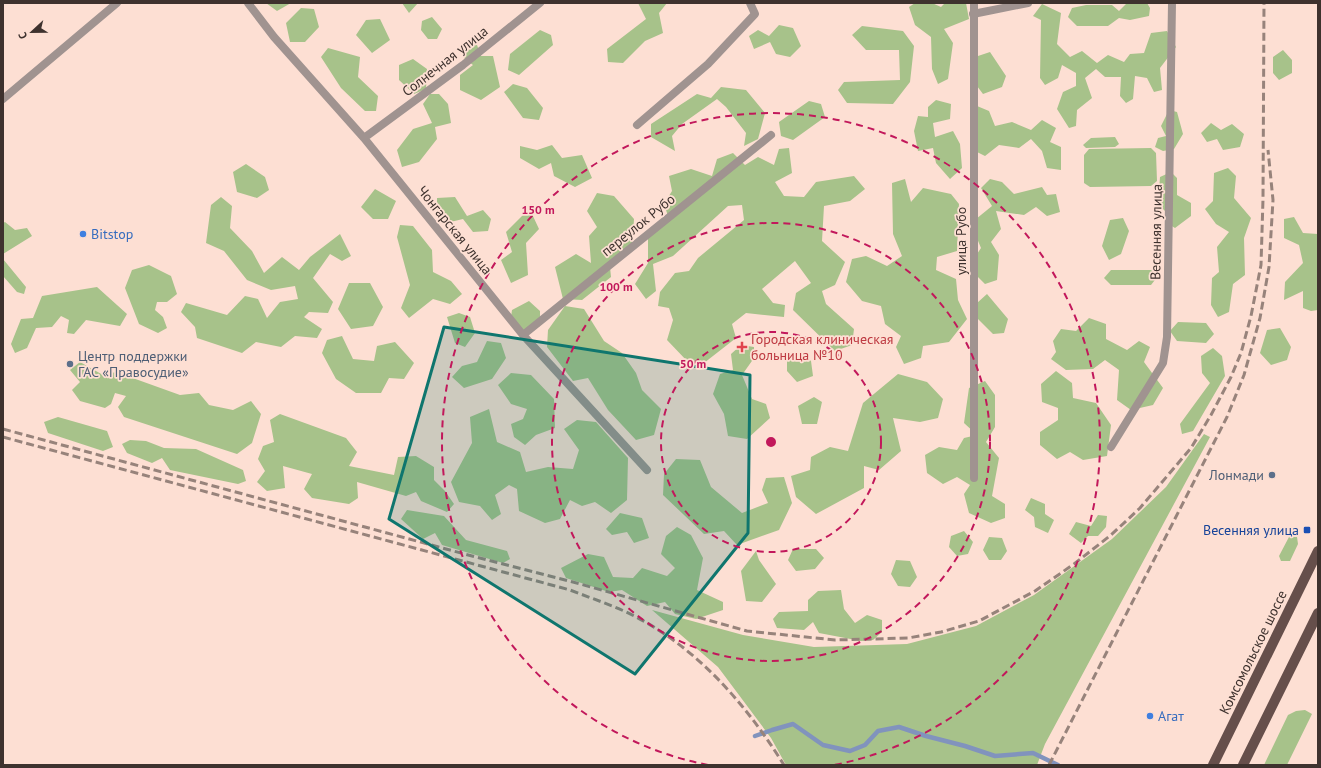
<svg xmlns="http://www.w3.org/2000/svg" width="1321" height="768" font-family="'PT Sans',sans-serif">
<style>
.green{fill:#a7c28a}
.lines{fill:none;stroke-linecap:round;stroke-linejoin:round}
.stream{stroke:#8193bd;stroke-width:4.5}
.street{stroke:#a09390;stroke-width:8}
.primary{stroke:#664f4b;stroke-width:10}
.rail{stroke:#97837b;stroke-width:3;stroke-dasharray:8 4;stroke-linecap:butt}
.marked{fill:#0f766e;fill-opacity:0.2;stroke:#0f766e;stroke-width:3;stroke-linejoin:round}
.ring{fill:none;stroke:#c2185b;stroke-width:2;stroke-dasharray:7 5}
.shop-dot{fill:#3f7fe0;stroke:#fddfd3;stroke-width:1.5}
.health-dot{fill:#e0444e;stroke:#fddfd3;stroke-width:1.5}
.service-dot{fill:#5c6f8a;stroke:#fddfd3;stroke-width:1.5}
.transit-dot{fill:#1a4fb4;stroke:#fddfd3;stroke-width:1.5}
.labels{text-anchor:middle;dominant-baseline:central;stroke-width:3.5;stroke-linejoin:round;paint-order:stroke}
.street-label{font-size:14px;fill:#3e322e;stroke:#fddfd3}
.shop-label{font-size:14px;fill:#366cbe;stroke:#fddfd3;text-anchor:start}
.health-label{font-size:14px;fill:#be3a42;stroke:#fddfd3;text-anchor:start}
.service-label{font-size:14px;fill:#4e5e75;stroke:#fddfd3;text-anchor:start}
.transit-label{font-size:14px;fill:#164399;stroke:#fddfd3;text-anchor:end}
.centre{fill:#c2185b;stroke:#fddfd3;stroke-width:2}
.ring-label{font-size:12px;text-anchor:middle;font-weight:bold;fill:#c2185b;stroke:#fddfd3;stroke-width:3.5;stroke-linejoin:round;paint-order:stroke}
</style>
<rect width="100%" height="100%" fill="#fddfd3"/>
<path class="green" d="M266,3h25l-14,8z
M402,3h16l-9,10z
M638,3h29l-8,10 4,20 -18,8 -22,22 -15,-1 -1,-13 39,-30z
M915,3h17l9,4 4,-4h21l3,16 -25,10 9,14 -5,36 -10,5 -6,-15 -1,-32 -16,-12 -6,-18z
M1127,3h20l3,5 -1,8 -19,4 -11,-2 -11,8h-31l-9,-9 4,-9 14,-3h26l7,6z
M1042,4l19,9 -4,31 13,13 12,-6 15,12 11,-8 16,7 6,-8 14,-1 7,-20 16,-2 9,16 -16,21 2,22 -8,2 -7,-14 -12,-2 -2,23 -7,4 -6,-7 1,-19h-16l-9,-8 -11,9 7,20 -15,12 -1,16 -7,2 -12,-19 6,-17 13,-6v-13l-14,-8 -4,13 -13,7 -5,-7 1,-58 -8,-4z
M301,8l13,1 5,18 -14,15h-15l-4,-19z
M432,17l10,12 -5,10h-9l-7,-9 1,-9z
M380,19l10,21 -18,13 -16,-18 10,-15z
M779,25l14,3 8,18 -11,11 -14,-3 -6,-12 -16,7 -5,-13 9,-6 11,6z
M862,26l41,5 11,15 -4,36 -17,22 -46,-1 -9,-13 6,-8 56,-2 -1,-30h-33l-14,-15z
M540,30l11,5 2,10 -34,30 -11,-5 2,-16z
M477,45l4,11h12l7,31 -19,13 -21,-10v-15l13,-10 -9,-7 -2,-11z
M328,48l32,9 -2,20 20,19 -2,15h-11l-24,-23 -20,-31z
M1283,50l9,10v13l-13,7 -6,-7v-16z
M990,52l16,24 -4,11 -19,7 -6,-8 1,-30z
M413,59l14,10 -1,20 -12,5 -15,-14v-15z
M513,84l14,4 16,20 -4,12 -16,-2 -19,-26z
M721,87l25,3 19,23 -7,26 -14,7 2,-13 -20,-26 -9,-8 -35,25 -10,12 3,15 -24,-14v-13l46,-30 14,4z
M430,94h9l9,10 3,19 -16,4 2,12 -18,23 -17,5 -5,-17 16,-21 19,-6 -9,-19z
M936,100l15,4 -1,15 -17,4 2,14 18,-6 7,13 2,24 -12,11 -14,-16 -3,-15 -15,3 -4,-20 4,-15 10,1v-10z
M809,101l12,3 4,13 -32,23 -12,-4 -2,-14z
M977,106l12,5 6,15 17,-4 19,8 11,-10 14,8 -6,14 11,5v23l-14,-2 -5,-17 -11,-12 -12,9 -20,-3 -14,11 -10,-5 -5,-36z
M1169,110l8,2 6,22 -9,15 -11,2 -8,-4 3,-9 8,-2 -5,-10z
M1211,123l10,7 11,-6 12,10 -4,13 -17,3 -6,-11 -10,3 -6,-9z
M1115,137l4,7 -4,3 -29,1 -3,-3 8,-7z
M552,145l10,13 20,-3 10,23 -17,9 -21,-11 -3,-13 -12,6 -19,-11v-12l17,4z
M789,148l3,25 -17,9 9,14 20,1 12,-15 38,-6 11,13 -15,12 -26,5 -2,35 23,21 -10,23 -13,6 4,13 28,25 -2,16 -17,6 -42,-41 3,-17 15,-10 -16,-22 -33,28 11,14 12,2 -1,12 -38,-4 -14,11 4,14 -32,25 -16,-1 -21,-22 6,-20 -4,-12 -11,-2 2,-14 15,-19 14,-2 9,-13 46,-38 -2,-15 -14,1 -55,50 -20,8 3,27 -10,8 -11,-15 13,-21v-25l21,-19 -5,-15 8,-13 -3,-15 22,-7 21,7 5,-17 16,-6 12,12 13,-8 16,8 5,-16z
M1151,148l5,5 1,28 -6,5 -61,1 -6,-4v-28l5,-6z
M246,164l19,13 4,13 -12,8 -20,-6 -4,-20z
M1228,168l8,8 -2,22 17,20 -7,20 1,37 -12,9 -4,28 -11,5 -7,-12 1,-27 7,-6 -2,-25 12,-15 -13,-8 -11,-15 8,-8 1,-28z
M1171,172l6,6v17l14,8v13l-16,12 -8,-5 -1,-11 -8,-8 2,-27z
M905,179l6,23 12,-14 28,6 8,10 -2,47 -20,6 -1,13 20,9 2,21 9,19 -18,23 -26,4 -2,12 -17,6 -8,-17 5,-11 -16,-12 -4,-18 -19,-5 -16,-19 6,-23 14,-3 21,10 15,-10 -9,-22 -1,-51z
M990,179l12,3 12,12 28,-7 5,8 9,-1 4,18 -13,4 -11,-9 -12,8 -28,-4 5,18 -10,13 8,13 -2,25 -12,4 -9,-9 -1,-18 6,-9 -5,-12v-17l16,-13 -11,-18z
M375,189l21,12 -8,18h-15l-12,-12z
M597,193l17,3 20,23 -2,31 -22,17 1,10 -29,23 -19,-1 -8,-32 21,-13 15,9 -2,-27 8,-9 -10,-16z
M221,197l11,9 -2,22 22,23 12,22 18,-16 17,13 11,-13 30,-23 11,22 -9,5 -12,-7 -17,24 20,24 -5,11 -19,-1 -5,5 18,12 -5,9 -22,-2 -14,11 -25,-5 -14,11 -45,-15 -2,-11 -14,-15 5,-9 41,12 18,-19 13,3 9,19 13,-16 18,-3 -3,-13 -24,4 -24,-10 -23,-29 -18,-8 5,-38z
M455,197l12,19 16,-6 8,9 -3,12 -15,1 -10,-13 -17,4 -9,-9v-16z
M524,214h8l7,15 -13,14 2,32 -17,8 -10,-23 11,-8 -6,-20z
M1294,217l9,16 15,1v43l-1,3 1,2v28l-7,1 -8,-3v-17l-19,9 1,-18 18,-19 -4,-18 -15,-7v-19z
M1123,218l6,13 -8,23 -12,6 -7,-14 8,-26z
M5,222l10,8 12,-2 5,8 -29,18v-31z
M400,225l13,1 19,24 1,22 18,9 11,13 -12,10 -17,-5 -24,19 -8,-10 9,-23 -13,-48z
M3,259l23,28 -2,7 -7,-2 -14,-16z
M149,265l22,11 6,18 -10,8h-10l-2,8 8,7 4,11 -9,5 -19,-9 -14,-36 7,-18z
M1111,270h40l7,6 -7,9h-40l-7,-7z
M349,283h21l13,24 -10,19 -22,3 -13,-20z
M97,287l30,27 -7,12 -34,-6 -12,14 -7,-1 2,-13 -8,-4 -9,11 -16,1 -9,20 -12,5 -4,-9 10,-25 12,-1 9,-22z
M987,294l21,25 -4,14 -11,1 -16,-16v-15z
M529,301l11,10v15l-17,6 -13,-8 2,-14z
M565,306l19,3 20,32 18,12 14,20 6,17 19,19 -7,26 -18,5 -28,-30 -20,-32 -15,3 -26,-34 1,-17z
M459,313l11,4 5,16 -10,14 -10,-4 -8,-26z
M1089,318l17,6v15l21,11 12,-9 11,6 -6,15 19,26 -10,17 -22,5 -14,-10 2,-30 -14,-10 -12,9 -27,1 -15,-11 5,-7 -3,-11 8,-12 15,2z
M1178,322l28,1 8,11 -8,9 -29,-2 -7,-10z
M1280,328l11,19 -4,13 -16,5 -11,-12 7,-23z
M342,336l11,23 21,2 3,-15 18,-4 19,21 -10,16 -15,-1 -8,15h-25l-20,-14 -14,-26 5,-13z
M487,341l14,2 5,15 -14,21 -28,9 -12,-11 10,-11 15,-4z
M741,345l13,2v11l-12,17 10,24 14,5 4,14 -23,21 -19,-3 -4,-22 -11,-20 7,-20 13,-4 -2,-16z
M1213,348l9,8 3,20 -32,55 -11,3 -2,-10 30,-41 -8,-10 -1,-17z
M799,353l12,8 2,15 -16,6 -10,-11v-10z
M80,362l23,13 13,-3 64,23 19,-2 10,12 24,5 18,-9 10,13 -9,29 -15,11 -113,-37 -6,-10 8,-11 -11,-3 -4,11 -6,4 -25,-7 -8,-11 8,-8 -10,-12z
M1056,371l16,12 1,15 23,5 15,22 -4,31 -24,4 -13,-8 -13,7 -17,-14v-13l18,-12v-12l-16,-6 -1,-18z
M511,373l20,2 23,24 1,29 -19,7 -11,10 -11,-8 -3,-13 12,-5 4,-10 -16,-5 -13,-19z
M898,374l29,8 16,17 -5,19 -18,4 -27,-4 8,33 -22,19 -15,-4v22l-48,26 -20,-17 -5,-21 19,-6 1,-13 19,-10 18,4 15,-48z
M985,381l10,14v32l-9,15 13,16 -7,38 13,8v14l-14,5 -22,-10 -5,-19 6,-9 -13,-8 -14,7 -16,-11 -2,-18 14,-8 18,3 7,-12 13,-3 -13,-12 5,-35z
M814,397l8,5 -5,22h-15l-4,-18z
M489,409l8,33 23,10 6,20 22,-5 25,2 6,-19 -15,-21 13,-9 19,2 32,36 -1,42 -16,13 -16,-11 -13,4 -12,-6 -10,19 -15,4 -26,-12 -2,-22 -8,-4 -14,10 6,19 -9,6 -12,-14 -21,-4 -8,-20 21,-39 -2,-26z
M280,414l66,24 11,14 -8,14 45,9 4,-18 18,-1 18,11v13l11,11 9,13 -7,8 -26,-11 -5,-9 -10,4 -49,-14 1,16 -9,6 -37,-6 -8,-9 8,-15 -29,-8 2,22 -18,3 -10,-9 8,-11 -7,-12 5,-13 11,-4 -4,-22z
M58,417l49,14 6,16 -10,4 -55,-18 -4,-11z
M1204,434l6,3 -165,307 -8,21h-251l-15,-27 -53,-71 -66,-57 91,25 71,12 93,-3 69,-18 58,-31 78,-56 54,-52z
M130,440l16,1 18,7 32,1 47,21 3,11 -8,3 -68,-14 -8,-12 -10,5 -25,-10 -5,-9z
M676,459l24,1 11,27 31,26 26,-10 -6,-13 4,-12 18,-1 8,26 -13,27 -42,15 -13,-14 -20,3 -41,-39 1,-21z
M1031,498l14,6v10l9,6 -6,13 -13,-6 -1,-10 -9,-7z
M407,510l37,6 22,24 41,11 3,8 -7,4 -61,-18 -7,-12 -12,6 -22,-20z
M620,513l22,5 7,20 -15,5 -7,-11 -15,3 -6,-6z
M1098,515l9,1 -1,11 -8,9h-10l-7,7 -12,-9 7,-12 15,4z
M677,527l14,8 12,23 -6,32 26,12v8l-27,9 -21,-5 -10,-12 -18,4 -25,-16 -13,2 -43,-14 -5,-10 27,-14 16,3 9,20 20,1 9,-10 25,8 8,-8 -14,-14 5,-18z
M964,531l9,11 -5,12 -11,2 -8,-9 2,-11z
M989,537l13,1 5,13 -6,9h-12l-6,-10z
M1289,537h8l1,7 -8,17h-9l-2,-5z
M793,549h23l8,9 -9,11 -19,2 -8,-11z
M756,551l3,9 17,24 -14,18 -16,-1 -5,-30z
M896,560l14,1 7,16 -7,10 -12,-1 -7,-12z
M841,590l3,19 11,14 12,-8 15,5v12l-9,8 -12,1 -42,-8 -6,-11 -9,8 -27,-2 -4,-9 6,-7 29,-1v-11l10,-9z
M1305,710l7,4 -25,51h-23l24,-50 8,-4z"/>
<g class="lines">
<path class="stream" d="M755,736l17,-6 21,-6 30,21 27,6 15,-6 13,-14 21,-4 27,9 39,10 30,10 38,-3 25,12"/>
<path class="street" d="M248,3l26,34 90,101 159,197 124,135
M974,3v475
M973,14l55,-11
M3,99l114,-96
M637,125l71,-61 47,-50 -5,-11
M364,138l99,-73 77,-62
M523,335l248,-200
M1111,447l52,-84 4,-26 5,-334"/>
<path class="primary" d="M1213,765l105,-214
M1243,765l75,-152"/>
<path class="rail" d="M3,429l469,127 101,26 174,49 88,9 73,-2 33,-6 38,-11 56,-30 39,-27 37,-29 29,-27 51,-60 20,-33 20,-38 10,-24 10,-37 10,-51 2,-66 1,-196
M3,437l567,153c18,7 36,13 54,21 69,32 120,90 160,154
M1049,765l178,-348 17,-42 16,-57 9,-51 4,-67 -5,-50"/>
</g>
<path class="marked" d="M444,327l306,48 -2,158 -113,141 -246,-155z"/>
<g class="ring">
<circle cx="771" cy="442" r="110"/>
<circle cx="771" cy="442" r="219"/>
<path d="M708 765A329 329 0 1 1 834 765"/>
</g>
<g class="shop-dot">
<circle cx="83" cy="234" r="4"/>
<circle cx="1150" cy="716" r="4"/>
</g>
<path class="health-dot" d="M740 341h4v4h4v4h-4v4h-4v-4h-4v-4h4z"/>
<g class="service-dot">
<circle cx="70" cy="364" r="4"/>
<circle cx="1272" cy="475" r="4"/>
</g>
<rect class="transit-dot" x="1303" y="526" width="8" height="8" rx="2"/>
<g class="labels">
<g class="street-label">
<text transform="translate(445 61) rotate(-38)">Солнечная улица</text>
<text transform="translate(638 225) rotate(-39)">переулок Рубо</text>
<text transform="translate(455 230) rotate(51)">Чонгарская улица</text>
<text transform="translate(1156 232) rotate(-89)">Весенняя улица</text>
<text transform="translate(961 241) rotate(-90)">улица Рубо</text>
<text transform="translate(1253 652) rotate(-64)">Комсомольское шоссе</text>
</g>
<g class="shop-label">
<text x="91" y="234">Bitstop</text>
<text x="1158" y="716">Агат</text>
</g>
<g class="health-label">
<text x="751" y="339">Городская клиническая<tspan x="751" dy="16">больница №10</tspan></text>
</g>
<g class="service-label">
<text x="78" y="356">Центр поддержки<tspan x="78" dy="16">ГАС «Правосудие»</tspan></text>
<text x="1264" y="475" text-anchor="end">Лонмади</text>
</g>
<g class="transit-label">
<text x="1299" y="530">Весенняя улица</text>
</g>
</g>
<circle cx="771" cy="442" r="6" class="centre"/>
<g class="ring-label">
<text x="538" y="214">150 m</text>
<text x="616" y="291">100 m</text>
<text x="693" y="368">50 m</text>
</g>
<rect width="1321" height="768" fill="none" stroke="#3e322e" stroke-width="8"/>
<g transform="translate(32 32) rotate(248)" stroke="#fddfd3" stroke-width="3" paint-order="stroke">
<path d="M0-3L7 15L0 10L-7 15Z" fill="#3e322e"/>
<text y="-6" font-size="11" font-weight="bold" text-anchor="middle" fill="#3e322e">С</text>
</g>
</svg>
